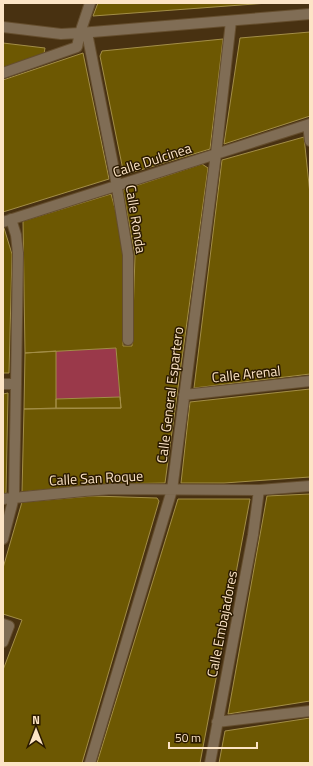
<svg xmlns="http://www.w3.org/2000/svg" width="313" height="766" viewBox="0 0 313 766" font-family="'Titillium Web',sans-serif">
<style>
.green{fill:#9a394a}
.building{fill:#6d5802;stroke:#a38e47}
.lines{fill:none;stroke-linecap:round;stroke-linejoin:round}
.minor-casing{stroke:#654e2e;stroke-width:12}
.minor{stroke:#806d55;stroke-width:10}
.labels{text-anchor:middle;stroke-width:3;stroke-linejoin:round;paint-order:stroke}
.street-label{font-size:14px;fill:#fce4c6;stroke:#2b1a01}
</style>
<rect width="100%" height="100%" fill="#483111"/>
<!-- green -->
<path class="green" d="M116,348l4,49 -64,2v-48z"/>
<!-- building -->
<path class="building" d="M98,3h170l-175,13z
M310,32v84l-86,28 16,-106z
M223,39l-13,110 -86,26 -24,-119 2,-5z
M3,43l42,5 -1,6 -41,14z
M83,53l26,126 -106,33v-132z
M304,137l6,57v180l-116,14 28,-228z
M202,164l6,4 -43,315 -56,1 -87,8 2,-83 97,-1 -5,-60 -91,5 -2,-132 88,-27 7,25 6,37 -1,90h9l3,-90 -12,-66z
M3,228h1l8,26 -3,119h-6z
M56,351v57l-32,1 1,-56z
M310,389v88l-86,6h-43l9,-81z
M8,393l-2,100 -3,1v-100z
M120,397l1,11h-65v-9z
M310,494v207l-82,13 39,-218z
M93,496l64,2 2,3 -77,262h-79v-93l19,-50 -19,-6v-46l19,-66z
M178,499h72l-50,264h-103z
M310,718v45h-91l6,-32z"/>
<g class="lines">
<!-- minor casing -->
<g class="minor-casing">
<path id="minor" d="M3,27l58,7 19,-1 230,-19
M87,33l28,142 3,19 10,61v85
M3,73l74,-26 3,-14 10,-30
M308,125l2,16
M3,222l307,-98
M3,384h13
M184,395l126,-14
M3,499l81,-8 28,-2 147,1 51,-4
M3,539l11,-42 2,-113 2,-131 -2,-18 -5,-16
M3,624l6,2 -6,16
M217,722l93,-11
M90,763l82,-273 44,-336 15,-133
M210,763l43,-228 6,-45"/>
</g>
<!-- minor -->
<use href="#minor" class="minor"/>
</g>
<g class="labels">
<!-- street labels -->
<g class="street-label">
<text transform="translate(152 160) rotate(-18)" y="5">Calle Dulcinea</text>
<text transform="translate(136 219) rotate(81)" y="5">Calle Ronda</text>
<text transform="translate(246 374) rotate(-6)" y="5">Calle Arenal</text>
<text transform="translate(170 395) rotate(-83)" y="5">Calle General Espartero</text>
<text transform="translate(96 478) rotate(-3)" y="5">Calle San Roque</text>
<text transform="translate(222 624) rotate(-79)" y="5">Calle Embajadores</text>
</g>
</g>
<!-- border -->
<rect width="313" height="766" fill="none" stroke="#fce4c6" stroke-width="8"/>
<!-- north arrow -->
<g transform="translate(36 730)" stroke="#2b1a01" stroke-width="3" paint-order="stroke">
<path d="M0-3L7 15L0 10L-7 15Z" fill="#fce4c6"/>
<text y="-6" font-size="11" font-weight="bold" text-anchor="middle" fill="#fce4c6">N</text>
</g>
<!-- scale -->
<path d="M169 742v6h88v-6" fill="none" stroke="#fce4c6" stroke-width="2"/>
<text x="175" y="742" font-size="12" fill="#fce4c6" stroke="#2b1a01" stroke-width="3" paint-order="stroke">50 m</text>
</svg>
